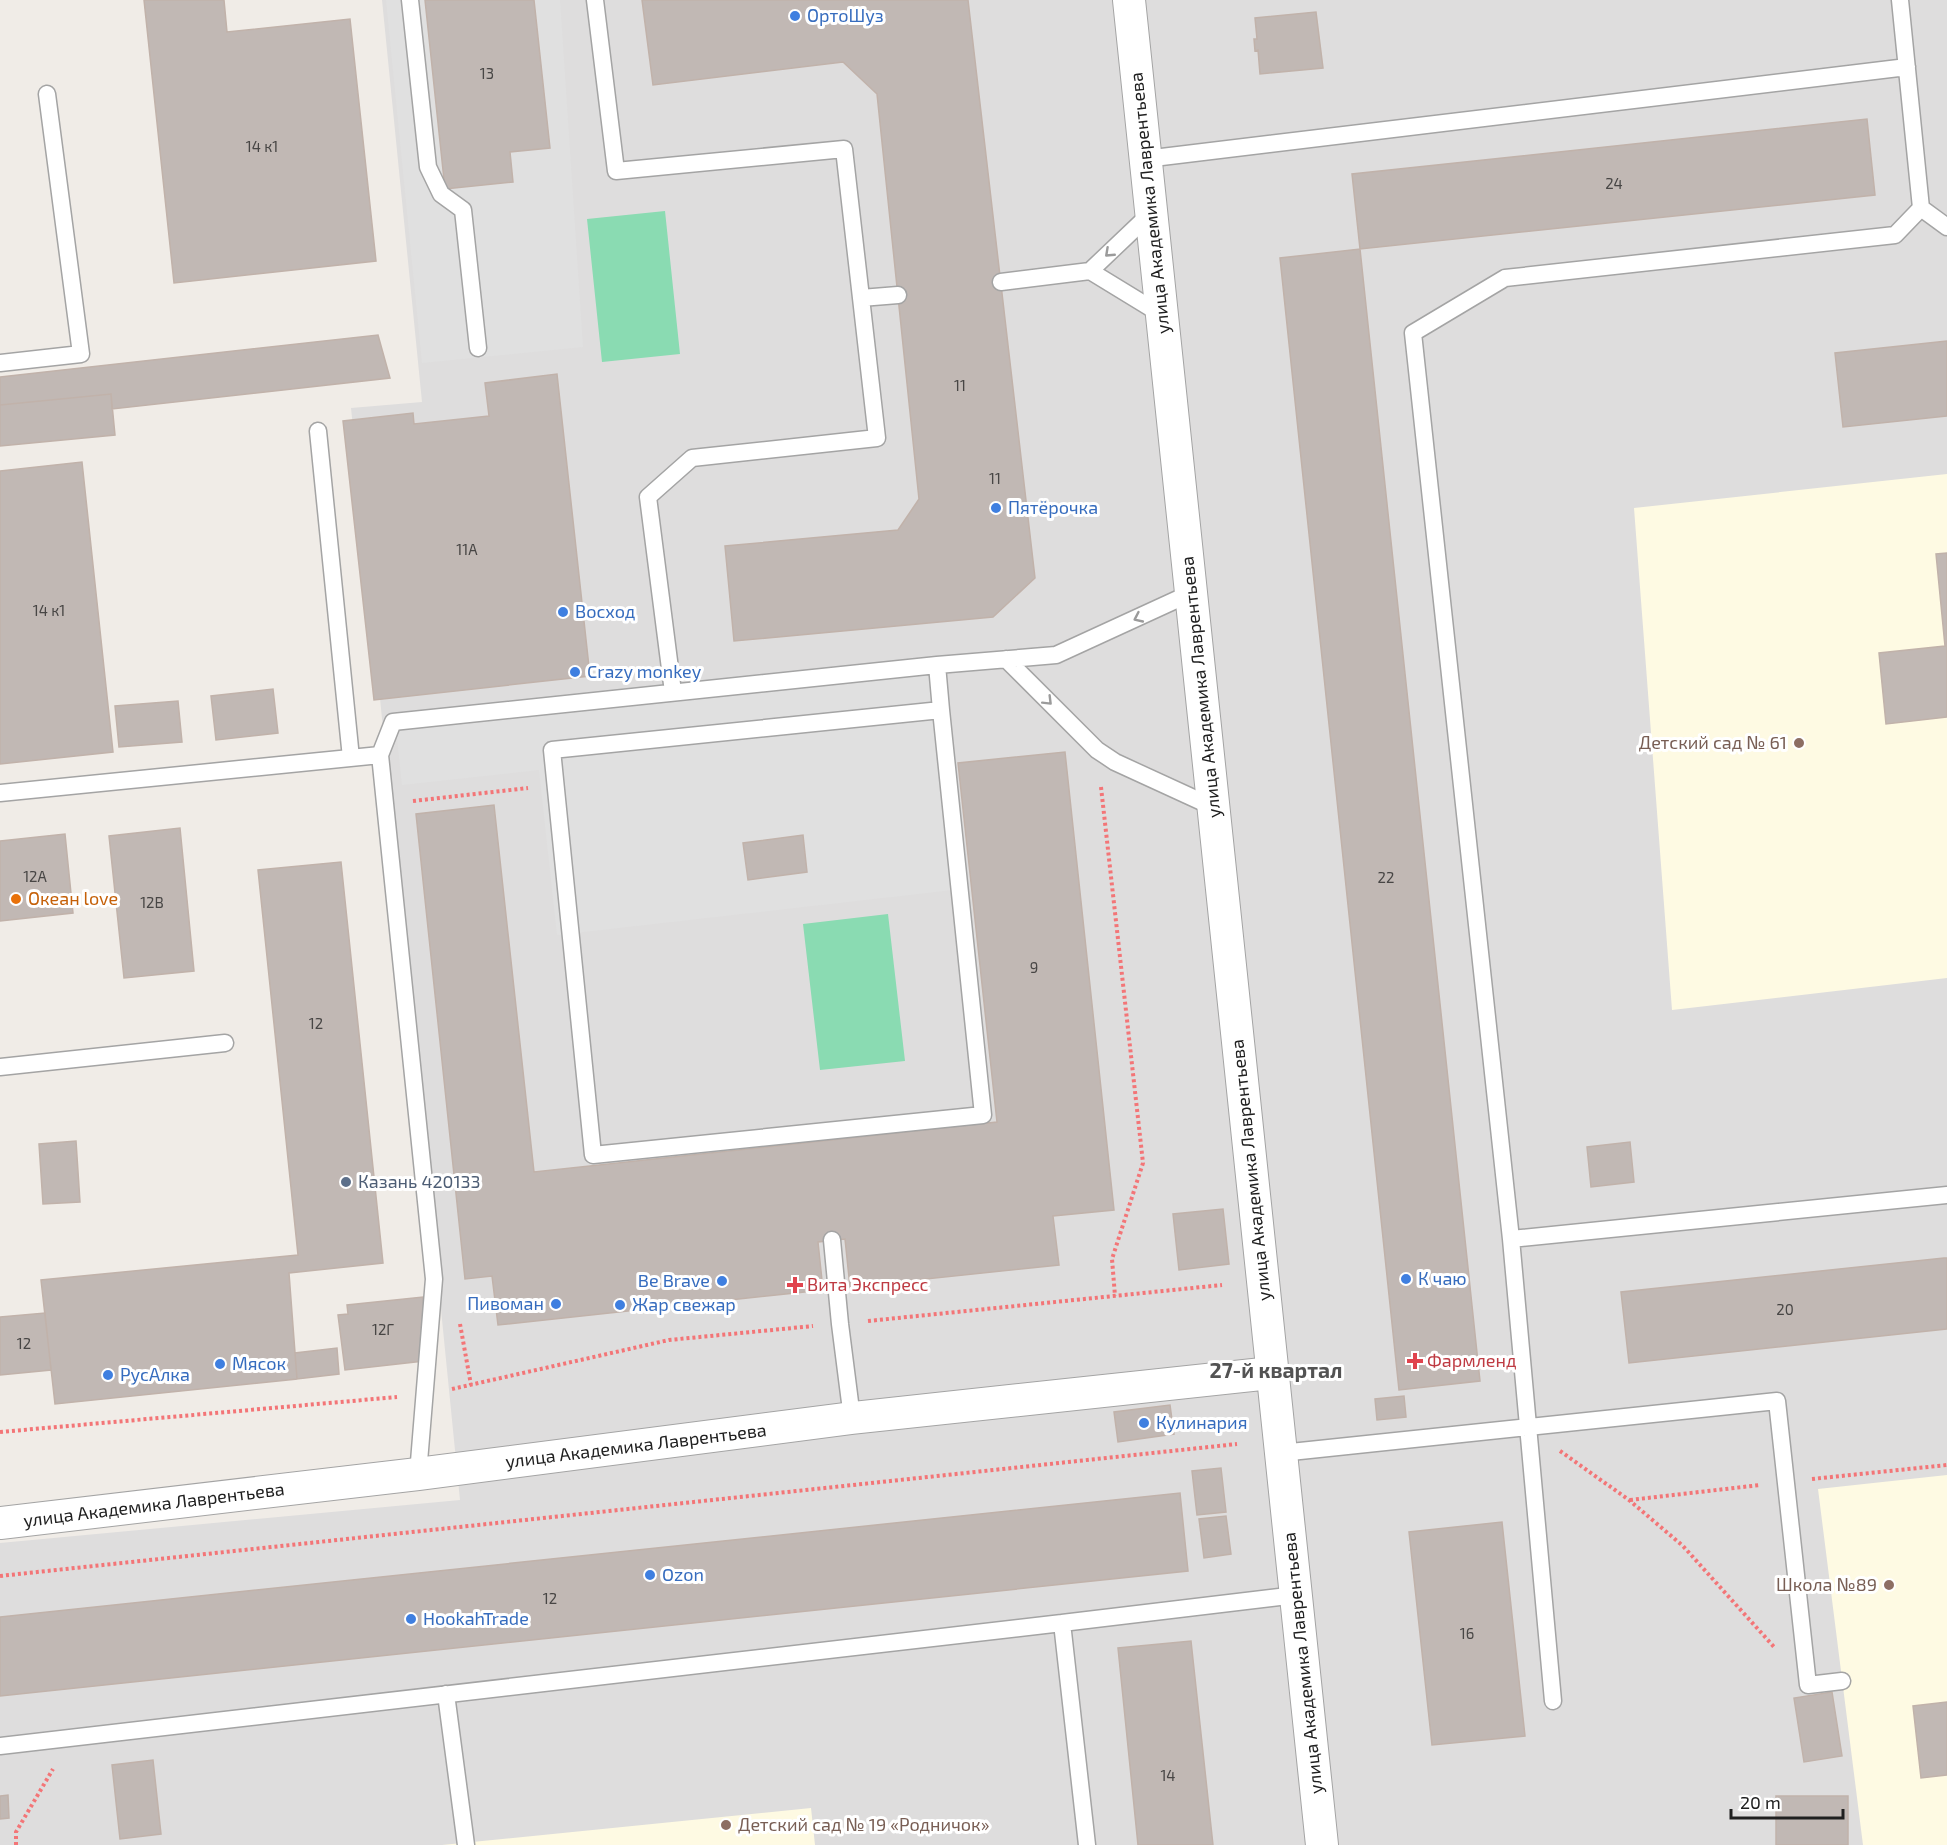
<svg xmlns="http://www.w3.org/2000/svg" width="1947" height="1845" viewBox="0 0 1947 1845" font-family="'Exo 2',sans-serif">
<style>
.residential{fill:#dedddd}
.education{fill:#fefae3}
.pitch{fill:#8adbb2}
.parking{fill:#e0e0e0}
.building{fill:#c1b8b4;stroke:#c1b2aa;stroke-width:1.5}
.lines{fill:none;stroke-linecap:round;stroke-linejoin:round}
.lane-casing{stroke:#a4a4a4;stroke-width:19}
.street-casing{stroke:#a4a4a4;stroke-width:34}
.path{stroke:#f37577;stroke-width:4;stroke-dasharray:3 3;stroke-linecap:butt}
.lane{stroke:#fff;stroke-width:16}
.street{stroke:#fff;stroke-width:32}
.oneway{stroke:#9b9b9b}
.shop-dot{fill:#3f7fe0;stroke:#fff;stroke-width:2}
.education-dot{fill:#8d6e63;stroke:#fff;stroke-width:2}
.food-dot{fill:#e8710a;stroke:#fff;stroke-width:2}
.service-dot{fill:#5c6f8a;stroke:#fff;stroke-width:2}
.health-dot{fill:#e0444e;stroke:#fff;stroke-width:2}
.labels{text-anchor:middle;stroke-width:6;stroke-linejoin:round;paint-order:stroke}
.number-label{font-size:15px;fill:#484645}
.shop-label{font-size:18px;fill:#366cbe;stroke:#fff;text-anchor:start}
.street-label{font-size:18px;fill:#202020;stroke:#fff}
.education-label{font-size:18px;fill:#785e54;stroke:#fff;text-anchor:end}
.food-label{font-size:18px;fill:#c56008;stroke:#fff;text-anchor:start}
.service-label{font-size:18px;fill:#4e5e75;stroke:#fff;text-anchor:start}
.health-label{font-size:18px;fill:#be3a42;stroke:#fff;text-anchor:start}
.quarter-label{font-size:21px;font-weight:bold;fill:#535353;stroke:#fff}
</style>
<rect width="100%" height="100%" fill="#f0ece7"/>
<!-- residential -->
<path class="residential" d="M382,0h1565v1845h-1947v-302l460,-43 -109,-1092 71,-6z"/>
<!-- education -->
<path class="education" d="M1947,474v504l-275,32 -38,-502z
M1947,1475v370h-84l-45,-356z
M811,1808l4,37h-373z"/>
<!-- pitch -->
<path class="pitch" d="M665,211l15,143 -78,8 -15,-143z
M888,914l17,147 -85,9 -17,-146z"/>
<!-- parking -->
<path class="parking" d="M386,0h174l23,347 -161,16z
M929,672l24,218 -396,45 -18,-165 -137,15 -6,-56z"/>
<!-- building -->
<path class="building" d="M144,0h80l3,32 123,-13 26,242 -202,22z
M425,0h109l16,148 -40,4 3,30 -68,7z
M642,0h326l67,578 -42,39 -259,24 -9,-95 173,-16 21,-31 -42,-405 -34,-32 -190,23z
M1316,12l7,56 -63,6 -2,-24 -3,1 -1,-12h3l-2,-21z
M1867,119l8,76 -515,54 -8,-75z
M1360,249l120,1132 -81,9 -119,-1132z
M378,335l12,43 -278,31 -1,-15 -111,11v-28z
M1947,341v75l-104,11 -8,-74z
M557,374l33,302 -216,24 -31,-279 70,-8 1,11 75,-8 -4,-33z
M111,394l4,41 -115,11v-41z
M82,462l31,290 -113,12v-293z
M1947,553v164l-61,7 -7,-71 66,-7 -9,-92z
M273,689l5,44 -62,7 -5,-44z
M178,701l4,41 -63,5 -4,-41z
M1065,752l49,458 -61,6 6,49 -209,22 -5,-48 -27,3 5,48 -325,35 -6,-49 -27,3 -49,-465 78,-9 40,367 463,-50 -39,-359z
M180,828l14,143 -70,7 -15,-142z
M65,834l8,79 -73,8v-80z
M803,835l4,37 -59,8 -5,-37z
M341,862l42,401 -94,10 8,106 -242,25 -14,-124 257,-25 -40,-385z
M76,1141l4,61 -37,2 -4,-60z
M1630,1142l4,40 -43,5 -4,-40z
M1223,1209l6,55 -50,6 -6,-56z
M1944,1258h3v71l-318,34 -8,-71z
M423,1297l5,48 -4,16 -79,9 -7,-55 10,-1 -1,-9z
M45,1313l6,57 -51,5v-58z
M337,1348l2,26 -42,5 -2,-26z
M1404,1396l2,21 -29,3 -2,-21z
M1170,1405l4,29 -56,8 -4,-30z
M1221,1468l5,44 -29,3 -5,-44z
M1180,1493l8,78 -1188,125v-79z
M1226,1516l5,38 -27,4 -5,-39z
M1502,1522l23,214 -93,9 -23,-213z
M1191,1641l22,204h-75l-20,-197z
M1832,1692l10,64 -38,6 -10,-64z
M1947,1702v73l-26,3 -8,-72z
M153,1760l8,74 -41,5 -8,-74z
M8,1795l1,23 -9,1v-23z
M1776,1796h72v49h-72z"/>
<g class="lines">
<!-- lane casing -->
<g class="lane-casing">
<path id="lane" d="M410,0l18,167 13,27 22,16 15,138
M595,0l21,171 228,-22 33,289 -185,20 -44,39 25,195
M1145,159l762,-92
M1921,208l26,19
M1151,213l-61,58 72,44
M1001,282l89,-11
M861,298l37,-3
M0,363l81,-9 -34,-260
M318,431l33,327
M1006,659l91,91 18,12 98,45
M937,665l4,45 42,405 -390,40 -41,-405 389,-40
M380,755l13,-33 544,-57 119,-10 135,-62
M0,793l380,-38 54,524 -16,195
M0,1067l225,-24
M1511,1239l436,-44
M832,1240l8,84 12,94
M1281,1453l496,-52 31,284 34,-4
M1062,1623l234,-28
M446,1694l20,151
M1553,1701l-42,-462 -98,-906 92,-55 390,-43 26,-27 -21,-208
M0,1746l1062,-123 25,222"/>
</g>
<!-- street casing -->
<g class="street-casing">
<path id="street" d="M1129,0l193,1845
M0,1523l418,-49 434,-56 420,-45"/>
</g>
<!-- path -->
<path class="path" d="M1101,787l42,376 -31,96 3,37
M413,801l115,-13
M868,1321l354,-36
M460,1324l11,61
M452,1389l217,-49 144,-14
M0,1432l397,-35
M1560,1451l69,49 54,46 92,102
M1812,1479l135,-14
M1630,1500l130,-15
M0,1576l1237,-132
M16,1845v-13l37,-63"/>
<!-- lane -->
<use href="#lane" class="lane"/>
<!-- street -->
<use href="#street" class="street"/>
</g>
<!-- one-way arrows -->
<defs><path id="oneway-chevron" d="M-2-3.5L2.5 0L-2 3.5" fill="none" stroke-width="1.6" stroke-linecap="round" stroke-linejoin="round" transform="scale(1.5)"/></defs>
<g class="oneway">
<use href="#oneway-chevron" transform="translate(1109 253) rotate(137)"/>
<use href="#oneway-chevron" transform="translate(1138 618) rotate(155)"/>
<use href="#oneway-chevron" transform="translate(1048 701) rotate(45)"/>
</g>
<!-- markers -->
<g class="shop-dot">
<circle cx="795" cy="16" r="6"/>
<circle cx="996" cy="508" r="6"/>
<circle cx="563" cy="612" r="6"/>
<circle cx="575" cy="672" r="6"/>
<circle cx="1406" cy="1279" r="6"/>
<circle cx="722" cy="1281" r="6"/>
<circle cx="556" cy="1304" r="6"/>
<circle cx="620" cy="1305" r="6"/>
<circle cx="220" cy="1364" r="6"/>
<circle cx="108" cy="1375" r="6"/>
<circle cx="1144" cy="1423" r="6"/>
<circle cx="650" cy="1575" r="6"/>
<circle cx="411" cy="1619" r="6"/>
</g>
<g class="education-dot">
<circle cx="1799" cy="743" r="6"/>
<circle cx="1889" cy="1585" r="6"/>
<circle cx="726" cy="1825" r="6"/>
</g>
<circle class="food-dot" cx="16" cy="899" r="6"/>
<circle class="service-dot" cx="346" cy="1182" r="6"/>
<g class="health-dot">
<path d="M792 1276h6v6h6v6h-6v6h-6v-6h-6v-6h6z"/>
<path d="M1412 1352h6v6h6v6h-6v6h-6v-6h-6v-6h6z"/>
</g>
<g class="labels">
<!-- number labels -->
<g class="number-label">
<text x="487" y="79">13</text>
<text x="262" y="152">14 к1</text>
<text x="1614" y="189">24</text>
<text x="960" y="391">11</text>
<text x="995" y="484">11</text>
<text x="467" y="555">11А</text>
<text x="49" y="616">14 к1</text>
<text x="35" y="882">12А</text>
<text x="1386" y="883">22</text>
<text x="152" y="908">12В</text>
<text x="1034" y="973">9</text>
<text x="316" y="1029">12</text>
<text x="1785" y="1315">20</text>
<text x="383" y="1335">12Г</text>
<text x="24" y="1349">12</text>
<text x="550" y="1604">12</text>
<text x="1467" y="1639">16</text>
<text x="1168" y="1781">14</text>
</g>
<!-- shop labels -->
<g class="shop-label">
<text x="807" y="22">ОртоШуз</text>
<text x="1008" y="514">Пятёрочка</text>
<text x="575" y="618">Восход</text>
<text x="587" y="678">Crazy monkey</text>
<text x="1418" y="1285">К чаю</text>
<text x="710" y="1287" text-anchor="end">Be Brave</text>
<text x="544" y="1310" text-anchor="end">Пивоман</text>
<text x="632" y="1311">Жар свежар</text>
<text x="232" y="1370">Мясок</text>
<text x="120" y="1381">РусАлка</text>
<text x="1156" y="1429">Кулинария</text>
<text x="662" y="1581">Ozon</text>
<text x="423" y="1625">HookahTrade</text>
</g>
<!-- street labels -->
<g class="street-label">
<text transform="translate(1150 203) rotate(-96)" y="6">улица Академика Лаврентьева</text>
<text transform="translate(1201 687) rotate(-96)" y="6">улица Академика Лаврентьева</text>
<text transform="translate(1251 1170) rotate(-96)" y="6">улица Академика Лаврентьева</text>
<text transform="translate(636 1446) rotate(-7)" y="6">улица Академика Лаврентьева</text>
<text transform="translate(154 1505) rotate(-7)" y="6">улица Академика Лаврентьева</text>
<text transform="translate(1303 1663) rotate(-96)" y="6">улица Академика Лаврентьева</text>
</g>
<!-- education labels -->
<g class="education-label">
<text x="1787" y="749">Детский сад № 61</text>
<text x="1877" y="1591">Школа №89</text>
<text x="738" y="1831" text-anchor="start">Детский сад № 19 «Родничок»</text>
</g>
<!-- food labels -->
<g class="food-label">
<text x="28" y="905">Океан love</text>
</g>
<!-- service labels -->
<g class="service-label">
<text x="358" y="1188">Казань 420133</text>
</g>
<!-- health labels -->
<g class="health-label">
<text x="807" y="1291">Вита Экспресс</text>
<text x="1427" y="1367">Фармленд</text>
</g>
<!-- quarter labels -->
<g class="quarter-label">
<text x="1276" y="1378">27-й квартал</text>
</g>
</g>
<!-- scale -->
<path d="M1731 1809v9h112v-9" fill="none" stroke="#202020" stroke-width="3"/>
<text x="1740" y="1809" font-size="18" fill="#202020" stroke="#ffffff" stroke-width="4.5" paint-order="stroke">20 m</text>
</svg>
